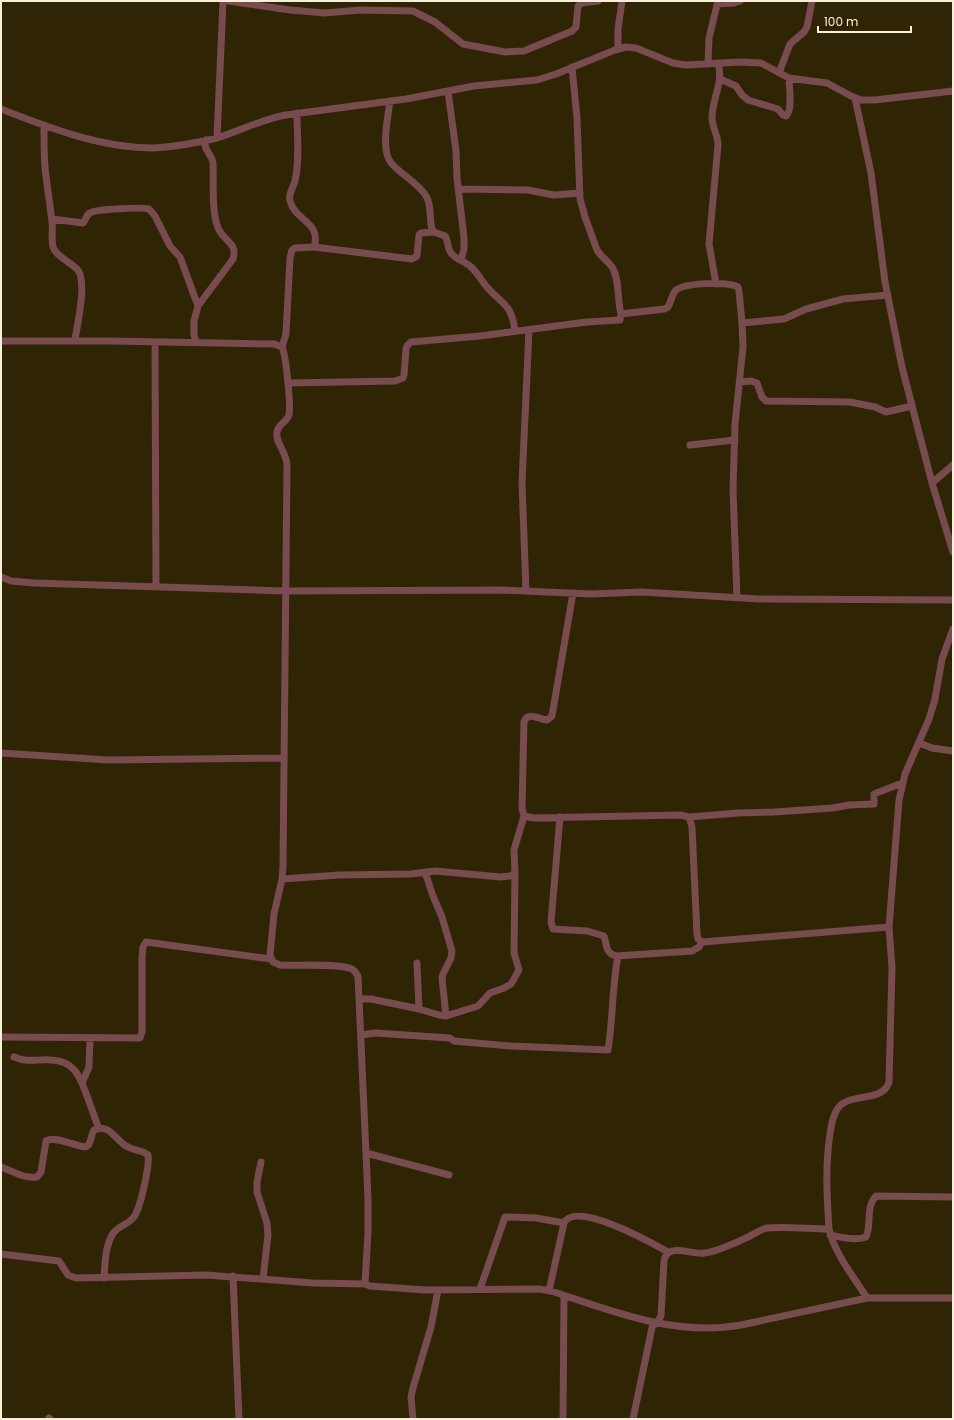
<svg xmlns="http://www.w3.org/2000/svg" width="954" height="1420" viewBox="0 0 954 1420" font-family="Poppins,sans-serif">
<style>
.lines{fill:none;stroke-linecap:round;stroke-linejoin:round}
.minor{stroke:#784b4f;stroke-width:7}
</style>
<rect width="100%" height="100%" fill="#2f2404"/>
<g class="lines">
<!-- minor -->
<path class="minor" d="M228,1l62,9 35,3 35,-3 53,1 22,11 28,22 42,8 19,-1 48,-20 4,-4 2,-21 4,-3 16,-2
M717,4l17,-1 6,-2
M618,49v-20l4,-28
M708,64l1,-26 9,-37
M779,73l11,-29 14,-12 3,-5 5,-26
M720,79l16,7 6,9 6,5 30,9 5,6 3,1c7,-6 3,-29 3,-38
M448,91l8,60 1,27 7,60v11l-3,11
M855,98l16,75 14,109 17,85 30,116 21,69
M390,101c-2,16 -10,51 2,63 10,11 27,20 34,32 6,9 3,23 6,33l2,3 11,4c4,6 2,12 6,17 5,7 14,8 20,14 6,5 10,13 15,19 17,20 25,16 29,45
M1,109c48,19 100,39 153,39 21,-1 42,-5 63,-10 23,-7 45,-19 69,-23l120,-16 68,-13 63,-6 19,-6 59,-24 11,-3 10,1 37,15 13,2 54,-3 21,1 28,15 38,5 24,13 10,4h14l78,-9
M297,113c0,22 3,46 -2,68 -2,7 -7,13 -5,20 5,20 32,21 24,46
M44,125c0,14 0,29 1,43 2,18 5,36 7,54 1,8 -1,17 1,25 2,8 18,16 24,22 11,11 0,56 -2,71
M217,138l6,-137
M459,189l69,1 26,5 26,-2
M52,219l31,4c3,-3 3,-8 7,-10 6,-4 51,-6 59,-4l6,7 15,30 10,11 18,49
M716,284l-7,-40 9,-99c0,-11 -6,-17 -6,-27 0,-19 12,-36 6,-55
M621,314l43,-5 4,-2c3,-5 4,-13 8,-17 9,-7 52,-9 62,-3l1,4 3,32 1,24 -8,77 -2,65 4,109
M742,323l42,-4 22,-10 37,-10 45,-4
M1,341h111l162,3 8,3c4,8 9,59 7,68 -2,7 -11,9 -12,17 -2,10 9,20 10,32l-4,403 -1,12 -8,35 -4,41 3,7 7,3c15,1 61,-2 72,4 3,2 4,4 6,7l10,222v34l-3,52 5,2 55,4 114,-1 12,2c61,20 124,46 190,34l126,-27h86
M155,342l1,245
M196,342l-2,-7v-14l4,-15 35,-47c5,-17 -10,-18 -15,-31 -7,-19 -4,-45 -5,-65 -1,-9 -11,-14 -7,-23
M282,347l4,-13 4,-76 2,-8 3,-2 19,-1 98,12 5,-3 2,-21 2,-2 13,-1
M740,382l11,-1 6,2 5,14 4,4 84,1 25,5 11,5 26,-6
M288,383l107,-2 8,-3 1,-3 2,-26 1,-3 4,-4 69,-6 107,-14 33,-2 1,-6c-4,-15 -1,-34 -9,-47 -5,-7 -11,-10 -15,-17l-12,-33 -5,-18 -3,-81 -5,-51
M690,445l45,-5
M932,483l21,-18
M1,577l10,4 23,2 251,8 217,-1 89,4 51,-2 117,7 194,1
M526,591l-4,-108 7,-153
M573,593l-21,123 -5,4c-9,-1 -19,-9 -23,2l-2,86 2,8 10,2 146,-3 9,2 3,10 5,107 1,5 4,3 187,-15
M919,743l13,5 21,3
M1,753l107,7 175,-2
M560,817l-9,105 2,7 34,2 17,5c3,9 1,17 12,20l76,-5 7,-4 3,-5
M689,817l49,-4 36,-1 59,-4 16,-3 25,-1v-10l28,-11
M425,872l8,24 9,21 10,34 -1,7 -8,16 -1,4 4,38
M282,879l57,-4 72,-1 24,-3 66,6 9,-1 5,-3 -1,-23 10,-34
M417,963l2,46
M359,999h12l29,6 19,4 20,6 7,1 32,-10 12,-13 14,-5 7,-4 8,-14 -5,-17 1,-80
M361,1035l14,-2 75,5 4,3 57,5 97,4c5,-31 4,-63 10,-94
M1,1037l139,1 2,-6v-74l1,-11 3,-5 125,17
M14,1057c14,6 22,2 37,3 24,1 29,17 36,36 4,11 8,22 12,33
M82,1083l7,-16 1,-29
M366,1153l83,22
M261,1162l-4,20v10l10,31 1,12 -5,44
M1,1167c11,4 24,12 36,10l4,-5 5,-31c9,-6 28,5 39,6 7,-2 5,-11 9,-17 16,-8 22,12 34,17 7,4 15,3 20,8 2,10 -8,56 -15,63 -6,7 -17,9 -21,17 -7,13 -7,29 -8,43
M830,1235c11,2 25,6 36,2 6,-13 -1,-29 10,-41l77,1
M1,1254l58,7 9,14 8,3 130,-3 107,8 52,1
M233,1276l6,143
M480,1289l25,-72 31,1 28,5
M549,1291l15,-68c12,-23 88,20 104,29
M867,1298c-14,-22 -32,-44 -38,-69 -2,-32 -4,-63 1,-95 1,-8 3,-19 8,-26 12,-16 45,-5 51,-26l3,-114 -3,-41 10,-127 6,-26 24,-55 6,-20 7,-40 11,-30
M656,1324l5,-8 3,-55c3,-19 27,-6 40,-8 14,-1 33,-11 46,-17 6,-3 11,-7 17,-8 18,-2 43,1 62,1
M49,1418l1,1
M413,1419l-2,-22 2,-9 18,-61 7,-37
M563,1419l1,-123
M633,1419l20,-96"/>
</g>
<!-- border -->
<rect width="954" height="1420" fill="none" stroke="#f6efdd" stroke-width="4"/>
<!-- scale -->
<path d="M818 26v6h93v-6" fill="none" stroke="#f6efdd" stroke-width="2"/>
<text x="824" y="26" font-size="12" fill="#f6efdd" stroke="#2f2404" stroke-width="3" paint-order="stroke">100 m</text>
</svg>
